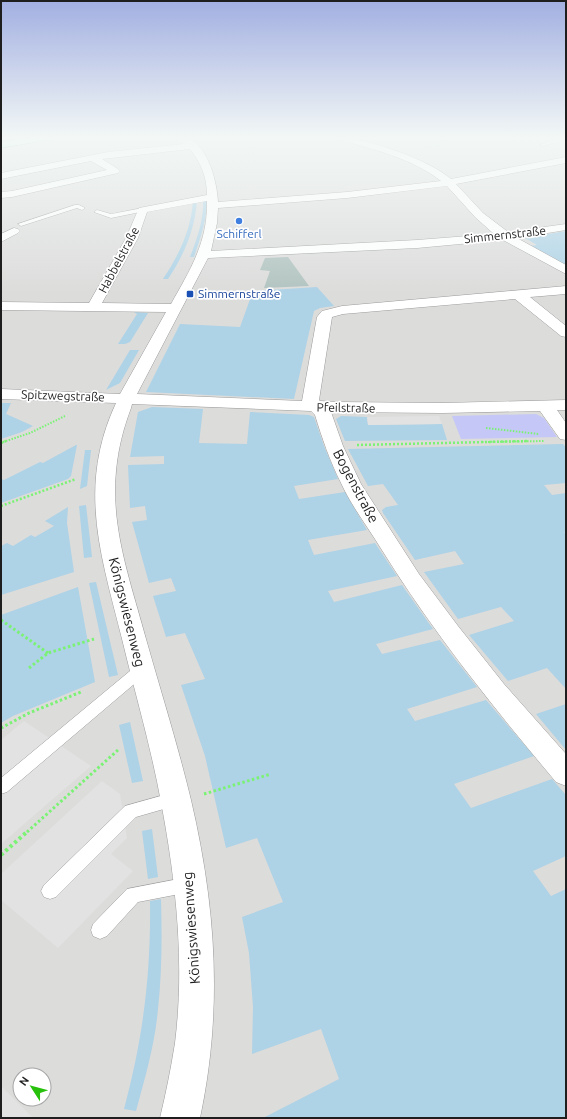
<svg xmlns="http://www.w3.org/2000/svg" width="567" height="1119" viewBox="0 0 567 1119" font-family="Ubuntu,sans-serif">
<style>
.residential{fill:#dcdcdb;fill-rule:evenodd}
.construction{fill:#b1c3c0}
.grass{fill:#aed2e6}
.park{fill:#c5c8f6}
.parking{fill:#e2e2e2}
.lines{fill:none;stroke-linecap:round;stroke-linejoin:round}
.service-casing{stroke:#9b9b9b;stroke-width:1}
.minor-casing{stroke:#9b9b9b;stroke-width:1}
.secondary-casing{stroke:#0b706b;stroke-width:1}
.path-far4{stroke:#7af273;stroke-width:1;stroke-dasharray:1 1;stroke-linecap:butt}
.path-far3{stroke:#7af273;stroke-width:2;stroke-dasharray:1.5 1.5;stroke-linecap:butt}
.path-far2{stroke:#7af273;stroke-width:2.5;stroke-dasharray:2 2;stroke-linecap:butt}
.path-far1{stroke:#7af273;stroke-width:3;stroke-dasharray:2.5 2.5;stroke-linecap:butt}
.path{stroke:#7af273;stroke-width:4;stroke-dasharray:3 3;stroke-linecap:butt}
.service{fill:#fff;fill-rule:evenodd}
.minor{fill:#fff;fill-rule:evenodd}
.secondary{fill:#bcf6f0;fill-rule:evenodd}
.shop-dot{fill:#3f7fe0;stroke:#fff;stroke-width:1.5}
.transit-dot{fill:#1a4fb4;stroke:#fff;stroke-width:1.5}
.labels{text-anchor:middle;stroke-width:3.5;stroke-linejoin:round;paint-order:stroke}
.far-shop-label{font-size:12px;fill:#366cbe;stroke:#fff}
.far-street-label{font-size:12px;fill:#1e1e1e;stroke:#fff}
.far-transit-label{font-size:12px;fill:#164399;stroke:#fff;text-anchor:start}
.street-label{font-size:14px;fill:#1e1e1e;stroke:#fff}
</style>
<rect width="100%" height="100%" fill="#e5efea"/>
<!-- residential -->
<path class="residential" d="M60,137h506v981h-565v-972zM20,1075h24v24h-24z"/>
<!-- construction -->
<path class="construction" d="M288,257l21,29 -45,2 6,-17 -10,-1 5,-12z"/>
<!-- grass -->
<path class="grass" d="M197,200c-2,30 -13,55 -29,79h-5c16,-24 28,-49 30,-78z
M203,200l4,1c0,19 -7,38 -13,56h-4c7,-18 14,-38 13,-57z
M566,231v35l-36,-20 7,-1 -12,-7z
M317,287l17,19 -14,2 -6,3 -20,88 -148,-7 34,-68 60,3 13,-36z
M134,312l14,1 -18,29 -5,2h-7l19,-30z
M130,350h9l-19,33 -14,7z
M1,403h10l-5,11 27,12 -11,6 -21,7z
M152,407l51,2 -4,34 48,1 3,-32 59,3 5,2 10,29 14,33 -44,7 5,13 46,-7 22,38 -59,10 6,15 61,-12 22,33 -69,15 6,11 68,-17 31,44 -57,15 6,10 58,-14 37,47 -70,22 8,12 71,-21 48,56 -80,28 17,24 81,-29 14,16v61l-33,15 18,25 15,-7v229h-303l76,-39 -18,-50 -69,25 1,-47 -4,-54 -7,-36 41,-15 -26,-64 -31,10 -21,-92 -24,-71 24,-6 -20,-46 -19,4 -13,-41 23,-5 -5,-13 -22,5 -17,-61 15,-2 -2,-14 -15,2 -2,-43 36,-1v-8l-34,1 8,-45z
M341,416l26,1 1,8 74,-1 5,16 -102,1 -9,-22z
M563,444l3,3v36l-22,2 8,10 14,-2v39h-2l2,2v155l-19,-21 -39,13 -39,-46 45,-14 -13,-14 -43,12 -34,-47 40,-8 -9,-13 -40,9 -32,-47 -1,-3 4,-3 12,-2 -15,-21 -15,2 -20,-37z
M76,445h1l-6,31 -3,3 -67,24v-24l3,1 36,-18 3,1z
M85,450h6l-4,36 -7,3z
M86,505l6,52 -8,1 -5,-52z
M68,507l-1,16 7,49 -73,23v-49l6,-3 6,3 18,-11 4,2 19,-11 -9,-5z
M96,582l22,93 -9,2 -20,-94z
M78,587l17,95 -82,34 -12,7v-108z
M566,704v46l-30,-36z
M130,722l13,59 -11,2 -13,-58z
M152,829l6,48 -10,2 -6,-48z
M161,899c1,37 1,74 -3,110 -3,35 -13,69 -22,102l-12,-2c19,-71 27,-134 26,-208z"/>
<!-- park -->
<path class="park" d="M536,414l8,4 13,19 -96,2 -9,-23z"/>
<!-- parking -->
<path class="parking" d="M439,416l3,8 -74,1 -1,-8z
M24,721l67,45 -90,78v-104z
M102,781l18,13 7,44 -16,16 22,17 -75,77 -57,-48v-26z
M1,1086l32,32h-32z"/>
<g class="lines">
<!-- service casing -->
<g class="service-casing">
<path id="service" d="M566,137v2l-24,7 -2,-1z
M75,205h4l6,3 -3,2 -5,-2 -56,18 -3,-2z
M143,208l3,2 -1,1 -34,7 -17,-6 3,-2 14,4z
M141,665l5,1 2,4 -2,4 -139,118 -6,2v-16l135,-112z
M175,792l6,2 2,5 -2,5 -45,13 -80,80 -6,2 -6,-2 -3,-6 3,-6 81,-79z
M189,877l6,2 3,6 -3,6 -57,11 -31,34 -7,3 -7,-3 -2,-6 2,-6 34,-35z"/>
</g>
<!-- minor casing -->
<g class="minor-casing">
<path id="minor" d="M175,137c30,-5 42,42 43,65l129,-10 94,-11c-29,-23 -69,-32 -104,-42l-1,-2c29,0 93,23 115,42l115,-22v6l-110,21 27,29 25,19 58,-8v6l-49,8 49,27v9l-63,-34 -86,8 -209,10 -71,136 165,7 15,-84 5,-6 20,-5 224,-20v8l-36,3 36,29v11l-5,-1 -46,-37 -172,15 -11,3 -13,83 1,1 16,1 107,1 123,-3v10h-9l9,13v17l-6,-1 -20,-28 -97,2 -112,-1 12,34 18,38 58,90 39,52 46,58 62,70v32l-10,-4c-63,-75 -124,-151 -176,-235 -13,-21 -29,-42 -39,-64 -11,-22 -19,-45 -26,-68l-4,-4 -179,-7 -1,4c-33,87 -8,147 15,231 15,53 32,107 45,161 25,107 32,210 9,318h-40c6,-25 11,-50 15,-75 10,-80 1,-162 -14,-241 -10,-55 -26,-109 -39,-163 -21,-84 -45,-152 -6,-236l-115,-4v-10l119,5 46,-82 -165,-2v-8l88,1 37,-65 13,-30 68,-13c0,-18 -6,-32 -17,-46l-88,10 16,10 2,2 -2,2 -106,24 -11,1v-6l11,-1 95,-21 -16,-9 -90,18v-6l107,-21 76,-8zM447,186l28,31 19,17 -77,6 -206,11 6,-28 1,-15 129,-10zM207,201c1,41 -17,69 -36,103l-69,-1 36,-65 9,-26z
M14,228l4,1 2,2 -2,2 -17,9v-8z"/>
</g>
<!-- secondary casing -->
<g class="secondary-casing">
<path id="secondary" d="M39,137h17l-4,2 -51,9v-6z"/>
</g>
<!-- path-far4 -->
<path class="path-far4" d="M405,139l16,-2
M425,147l61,-10"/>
<!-- path-far3 -->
<path class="path-far3" d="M486,428l53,6
M3,442l27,-9 35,-17
M482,442l62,-1"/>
<!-- path-far2 -->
<path class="path-far2" d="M1,443l5,-2
M357,445l172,-4
M1,506l75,-27"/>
<!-- path-far1 -->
<path class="path-far1" d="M1,620l47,33
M29,668l19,-15 46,-14
M1,728l28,-15 52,-21
M204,794l67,-20
M27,832l91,-82"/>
<!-- path -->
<path class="path" d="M1,855l27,-24"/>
<!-- service -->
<use href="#service" class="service"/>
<!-- minor -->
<use href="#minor" class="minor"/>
<!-- secondary -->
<use href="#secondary" class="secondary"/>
</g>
<!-- sky -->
<linearGradient id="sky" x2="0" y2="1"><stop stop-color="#a2afe1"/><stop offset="0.47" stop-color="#f3f8f6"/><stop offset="1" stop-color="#f3f8f6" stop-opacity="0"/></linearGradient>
<rect width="567" height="293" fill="url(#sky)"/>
<!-- markers -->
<circle class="shop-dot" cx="239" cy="221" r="4"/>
<rect class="transit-dot" x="186" y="290" width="8" height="8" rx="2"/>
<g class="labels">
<!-- far-shop labels -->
<g class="far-shop-label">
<text x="239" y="238">Schifferl</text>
</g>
<!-- far-street labels -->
<g class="far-street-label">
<text transform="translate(505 235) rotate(-6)" y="4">Simmernstraße</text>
<text transform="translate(119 260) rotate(-62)" y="4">Habbelstraße</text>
<text transform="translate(63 396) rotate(2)" y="4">Spitzwegstraße</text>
<text transform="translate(346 408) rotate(1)" y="4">Pfeilstraße</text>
</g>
<!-- far-transit labels -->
<g class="far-transit-label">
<text x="198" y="298">Simmernstraße</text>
</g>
<!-- street labels -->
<g class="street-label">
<text transform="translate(356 486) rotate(62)" y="5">Bogenstraße</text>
<text transform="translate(127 612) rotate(76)" y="5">Königswiesenweg</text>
<text transform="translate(191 928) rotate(-94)" y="5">Königswiesenweg</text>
</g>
</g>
<!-- border -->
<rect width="567" height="1119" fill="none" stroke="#1e1e1e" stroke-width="4"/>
<!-- north arrow -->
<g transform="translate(32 1087) rotate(306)"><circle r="19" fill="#ffffff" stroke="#a5a5a5"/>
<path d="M0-3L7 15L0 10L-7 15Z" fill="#27c10c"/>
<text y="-6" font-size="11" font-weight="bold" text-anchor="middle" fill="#1e1e1e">N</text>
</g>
</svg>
